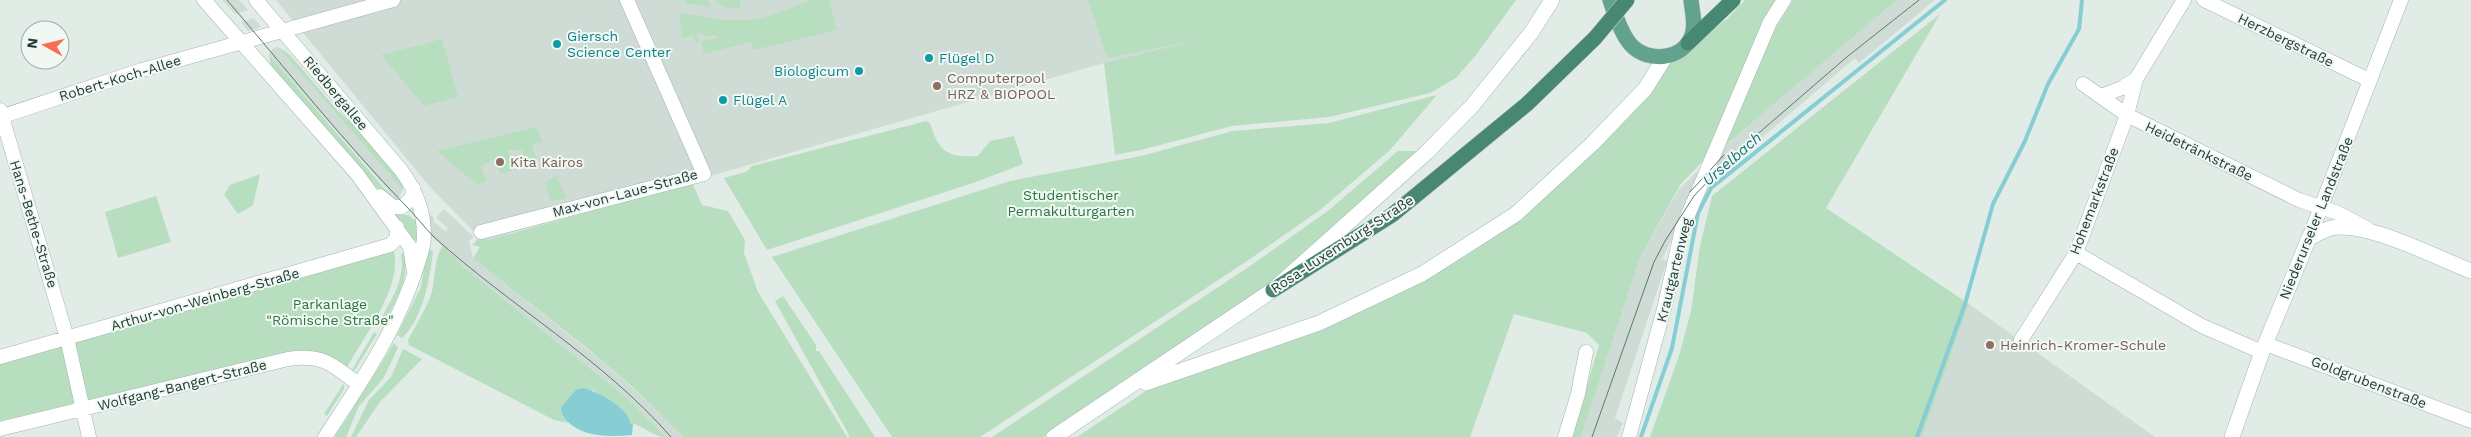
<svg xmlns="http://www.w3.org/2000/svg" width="2471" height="437" viewBox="0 0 2471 437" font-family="'Work Sans',sans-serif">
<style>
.built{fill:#cfdcd5}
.green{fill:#b8dec0}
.water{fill:#86ced3}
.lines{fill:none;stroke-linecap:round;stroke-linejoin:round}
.stream{stroke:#86ced3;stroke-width:4}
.minor-casing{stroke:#a3b4ad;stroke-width:15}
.secondary-casing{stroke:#a1bbb0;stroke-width:16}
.primary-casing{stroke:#c1c9c6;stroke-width:16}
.trunk-casing{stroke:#c1c9c6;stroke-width:16}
.minor{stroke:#fff;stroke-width:14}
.secondary{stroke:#fff;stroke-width:15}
.primary{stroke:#63a38e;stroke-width:15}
.trunk{stroke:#478773;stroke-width:15}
.tram{stroke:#5b796e;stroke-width:1}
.trunk-bridge-casing{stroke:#c1c9c6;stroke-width:16;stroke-linecap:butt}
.trunk-bridge{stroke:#478773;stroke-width:15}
.culture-dot{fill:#0f9aa8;stroke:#f1f8f4;stroke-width:2}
.education-dot{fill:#8d6e63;stroke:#f1f8f4;stroke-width:2}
.labels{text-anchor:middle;stroke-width:4;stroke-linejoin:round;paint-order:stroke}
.culture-label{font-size:14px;fill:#0d838f;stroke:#f1f8f4;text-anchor:start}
.street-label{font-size:14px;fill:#203d33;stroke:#f1f8f4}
.education-label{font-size:14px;fill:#785e54;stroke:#f1f8f4;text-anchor:start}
.park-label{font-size:14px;fill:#297640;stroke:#f1f8f4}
.water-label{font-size:15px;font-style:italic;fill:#18737b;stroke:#f1f8f4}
</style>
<rect width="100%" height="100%" fill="#e1ece6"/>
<!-- built -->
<path class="built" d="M222,0h17l9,10 -13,4z
M276,0h1040l-106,38 -106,25 -621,178 -53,-54z
M1897,0h38l-76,63 -4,-5 -126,108 -32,33 -19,28 -16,32 5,2 -52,157 8,5 -6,14h-36l59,-179 39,-69 43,-41z
M254,18l7,9 -13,4 -7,-9z
M278,47l125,143 -6,10 -128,-145 4,-7z
M444,209l30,28 -5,4 4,17 136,109 52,46 22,24h-17l-39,-39 -161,-129 -39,-37 1,-19 6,5 -1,3 12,10 3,-3 -12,-10z
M1969,304l186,133h-233z"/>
<!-- green -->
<path class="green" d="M686,0h21l4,7 -26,-4z
M715,0h25v7c-10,1 -18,2 -25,-7z
M812,0h17l8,30 -83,20 -3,-8 -47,12 -3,-12 16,-4 -1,-3 -12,2 -1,-4 -6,1 2,9h-3l-2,-8 -12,3 -3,-26c28,6 57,12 85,5 16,-4 32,-12 48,-17z
M1088,0h428l-40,55 -20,23 -26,15 -101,24 -97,9 -91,24 -26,5 -11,-92 90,-22 -87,17z
M1745,0h32l-74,161 -23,24 -40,73 -59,179h-9l27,-92 -12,-12 -73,-19 -44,123h-393l81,-54 161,-60 203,-106 148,-156 57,-42z
M1793,0h104l-175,148c20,-51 40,-102 71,-148z
M1940,14l-114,194 143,96 -47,133h-272l29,-81 12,-45 9,-65 12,-50z
M442,39l16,58 -34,9 -43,-51z
M278,47l12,8 47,55 30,27 36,47v6z
M269,55l116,134 12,11 -6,1 -8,-6 -34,-41 -77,-84z
M1437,95l-47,55 -70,60 -70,49 -270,178h-88l-120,-180 238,-76 131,-25 92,-25 96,-8z
M926,121l4,2c9,29 17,35 48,33l12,-15 24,-5 9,28 -47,18 -209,68 -43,-72 22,-6 6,-6z
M536,127l6,15 -10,2 4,16 -8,4 -6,-14h-14l5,20 -12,4 -9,-14 -11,6 5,15 -9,4 -40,-34z
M1398,151h23l-148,139 -126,75 -103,72h-52l261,-173 76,-54z
M260,174l-7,31 -15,9 -14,-19 6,-10z
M557,176l9,23 -16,1 -5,-18z
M692,183l10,22 26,6 17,29 -1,13 14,39 89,145h-164c-62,-68 -139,-121 -210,-179l7,-11 -8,-2 10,-10 5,5z
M156,196l15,46 -53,16 -13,-46z
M393,215h16l9,9 -1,16 -4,1z
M443,246l23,23 161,129 39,39c-14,0 -22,-12 -36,-14l-7,-13 -30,-20 -30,26 6,7 -15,-3 -145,-75 -1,-5c8,-15 17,-29 23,-45 5,-15 2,-37 12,-49z
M393,249c12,34 -29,88 -46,118 -25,-14 -31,-18 -61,-14l-286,68v-59z
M427,249l6,2c-3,27 -10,68 -31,87l-5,-3 24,-48z
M404,253c7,27 -11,51 -22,74l-4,-3c12,-22 28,-44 23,-70z
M783,296l33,49v6h3l56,86h-25l-75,-136z
M374,332l3,2 -23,37 -2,-1z
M394,343l4,5 -15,31 -24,27 -13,31h-11z
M403,349l19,10 -42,43 -24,35h-5l18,-37 22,-23z
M344,383v6l-17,27 -3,-2z"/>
<!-- water -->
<path class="water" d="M582,388c14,2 47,20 48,35l3,1 -1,11c-23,2 -50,2 -65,-14 -4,-5 -6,-8 -6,-14l15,-17z"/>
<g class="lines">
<!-- stream -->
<path class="stream" d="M1641,437l31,-89 26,-135 13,-25 234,-188
M1917,437l48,-133 28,-100 32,-63 23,-57 31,-55 3,-29"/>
<!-- minor casing -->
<g class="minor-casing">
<path id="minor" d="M204,0l153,174 53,73 4,25
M256,0l145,170c15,21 23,40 23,66 0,10 -4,21 -7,30 -19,62 -57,118 -92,171
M2204,0l165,80
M2083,84l44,31 172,85 39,13 30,16
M2101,96l21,-8 14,-9
M0,110l67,228 22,99
M0,117l142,-47 251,-70
M380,196l13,11h9l10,-9 1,-10
M481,232l223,-58 -77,-174
M2309,238l92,-238
M2076,253l126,73 60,26
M2021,340l55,-87 51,-138 9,-36 48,-79
M2266,344l205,77
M0,357l390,-112 7,-7v-11
M0,429l288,-70c34,-5 44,5 70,25
M1565,437l13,-43 8,-42
M1629,437l36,-132 17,-76 88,-207 14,-22"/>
</g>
<!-- secondary casing -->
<g class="secondary-casing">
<path id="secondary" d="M1146,383l173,-60 103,-49 94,-60 76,-70 53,-55 20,-32
M1054,437l219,-147 153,-137 46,-47 59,-73 21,-33
M2232,437l30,-85 47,-114c7,-3 14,-8 22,-10 34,-8 106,30 140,43"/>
</g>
<!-- primary casing -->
<g class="primary-casing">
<path id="primary" d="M1610,0c5,14 11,34 21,45 18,19 53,14 61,-10 4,-11 0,-24 -1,-35"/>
</g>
<!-- trunk casing -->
<g class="trunk-casing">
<path id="trunk" d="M1688,43l45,-43
M1273,290l119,-75 135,-111 68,-66"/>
</g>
<!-- minor -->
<use href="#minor" class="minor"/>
<!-- secondary -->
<use href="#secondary" class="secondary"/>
<!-- primary -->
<use href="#primary" class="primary"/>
<!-- trunk -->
<use href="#trunk" class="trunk"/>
<!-- tram -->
<path class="tram" d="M227,0c59,69 116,141 179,206 10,10 18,21 28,31 76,69 169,122 237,200
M1690,192l34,-37
M1592,437l62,-175 11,-21 29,-45 37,-39 117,-101 71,-56"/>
<!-- trunk-bridge casing -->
<g class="trunk-bridge-casing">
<path id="trunk-bridge" d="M1595,38l32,-38"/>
</g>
<!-- trunk-bridge -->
<use href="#trunk-bridge" class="trunk-bridge"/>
</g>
<!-- markers -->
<g class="culture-dot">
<circle cx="557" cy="44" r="5"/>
<circle cx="929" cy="58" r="5"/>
<circle cx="859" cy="71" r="5"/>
<circle cx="723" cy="100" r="5"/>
</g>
<g class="education-dot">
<circle cx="937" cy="86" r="5"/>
<circle cx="500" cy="162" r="5"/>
<circle cx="1990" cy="345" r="5"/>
</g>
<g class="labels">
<!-- culture labels -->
<g class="culture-label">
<text x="567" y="41">Giersch<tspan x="567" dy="16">Science Center</tspan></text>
<text x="939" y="63">Flügel D</text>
<text x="849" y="76" text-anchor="end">Biologicum</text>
<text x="733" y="105">Flügel A</text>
</g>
<!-- street labels -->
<g class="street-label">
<text transform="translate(2286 40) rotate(26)" y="5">Herzbergstraße</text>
<text transform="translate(120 78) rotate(-17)" y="5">Robert-Koch-Allee</text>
<text transform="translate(336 93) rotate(50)" y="5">Riedbergallee</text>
<text transform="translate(2199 151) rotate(26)" y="5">Heidetränkstraße</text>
<text transform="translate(625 193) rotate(-15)" y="5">Max-von-Laue-Straße</text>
<text transform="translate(2094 201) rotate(-69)" y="5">Hohemarkstraße</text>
<text transform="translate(2316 218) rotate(-68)" y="5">Niederurseler Landstraße</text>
<text transform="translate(34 224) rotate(73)" y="5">Hans-Bethe-Straße</text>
<text transform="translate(1342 244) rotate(-33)" y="5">Rosa-Luxemburg-Straße</text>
<text transform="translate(1674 270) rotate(-76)" y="5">Krautgartenweg</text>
<text transform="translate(205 299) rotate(-16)" y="5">Arthur-von-Weinberg-Straße</text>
<text transform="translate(2369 382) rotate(21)" y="5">Goldgrubenstraße</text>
<text transform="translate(182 385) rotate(-14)" y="5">Wolfgang-Bangert-Straße</text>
</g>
<!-- education labels -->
<g class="education-label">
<text x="947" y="83">Computerpool<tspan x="947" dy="16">HRZ &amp; BIOPOOL</tspan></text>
<text x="510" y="167">Kita Kairos</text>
<text x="2000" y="350">Heinrich-Kromer-Schule</text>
</g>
<!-- park labels -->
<g class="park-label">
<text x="1071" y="200">Studentischer<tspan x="1071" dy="16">Permakulturgarten</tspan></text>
<text x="330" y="309">Parkanlage<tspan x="330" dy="16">"Römische Straße"</tspan></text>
</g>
<!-- water labels -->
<g class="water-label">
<text transform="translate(1732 159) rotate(-41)" y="5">Urselbach</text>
</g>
</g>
<!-- north arrow -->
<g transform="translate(45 45) rotate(278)"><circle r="24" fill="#f1f8f4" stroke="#9dada7"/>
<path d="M0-4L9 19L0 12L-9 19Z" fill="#f76e53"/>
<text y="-8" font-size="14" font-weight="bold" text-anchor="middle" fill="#203d33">N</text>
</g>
</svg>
